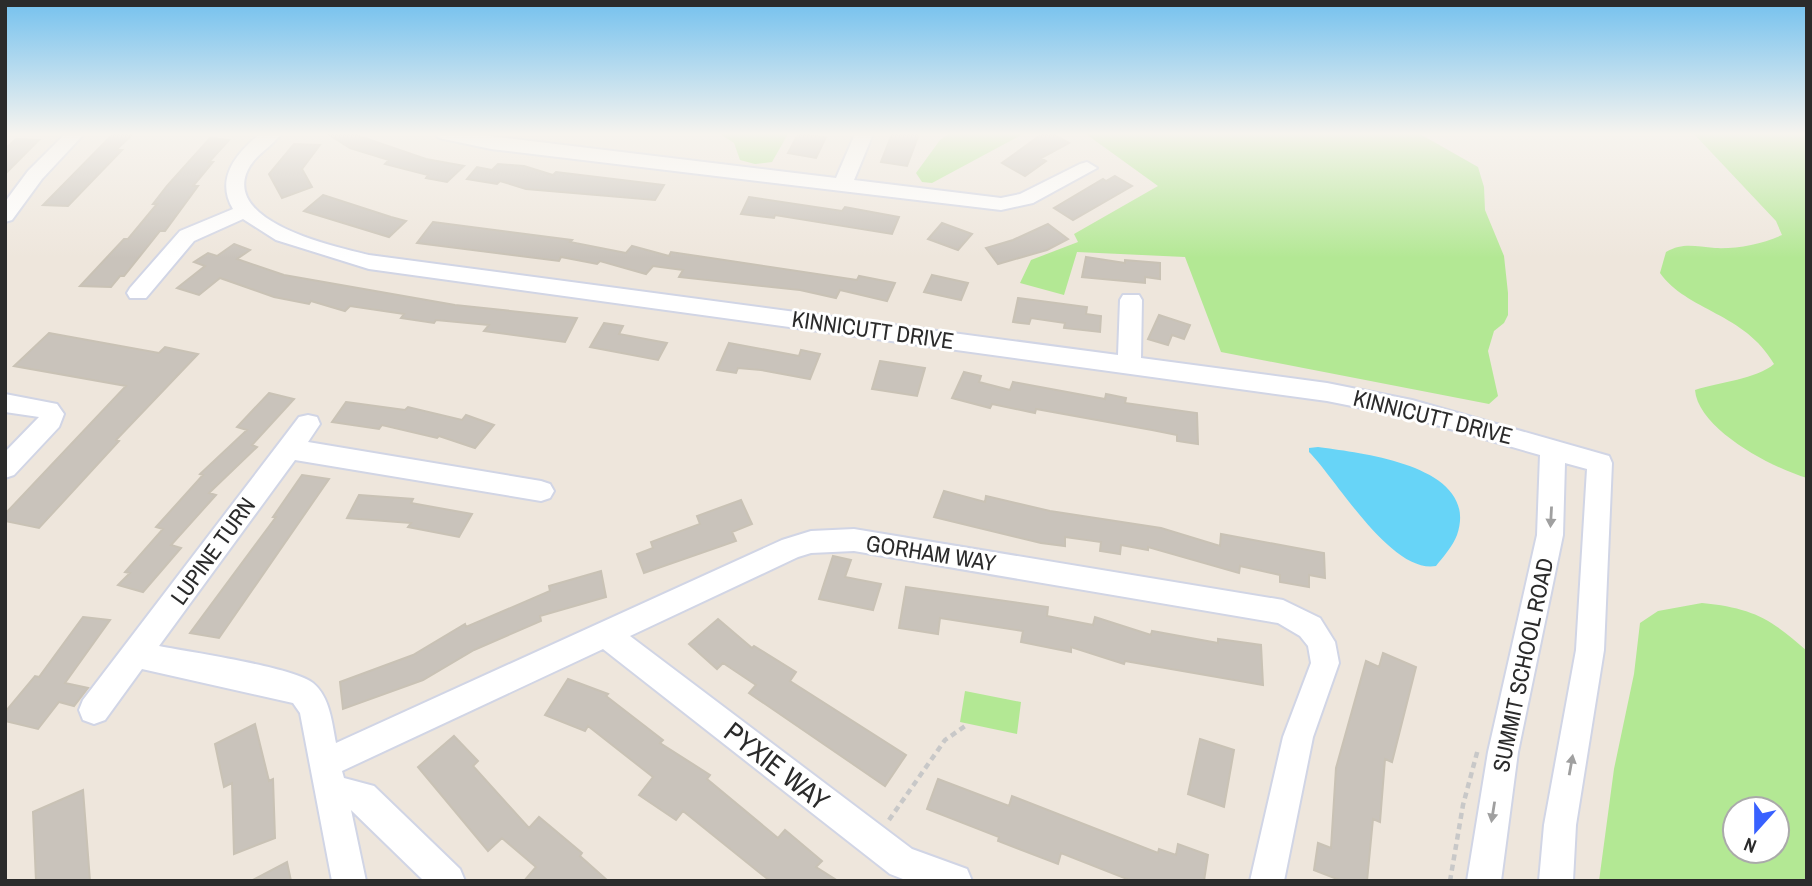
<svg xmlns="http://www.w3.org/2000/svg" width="1812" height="886" viewBox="0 0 1812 886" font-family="'Archivo Narrow',sans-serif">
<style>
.green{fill:#b3e894;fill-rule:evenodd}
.water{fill:#67d4f7}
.building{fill:#c9c3bb;stroke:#c9c2b5;stroke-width:2}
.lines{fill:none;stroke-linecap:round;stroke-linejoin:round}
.minor-casing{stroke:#d1d5e5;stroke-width:4}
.path{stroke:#c8c8c8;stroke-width:4.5;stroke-dasharray:6 4.5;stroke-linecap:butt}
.minor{fill:#fff;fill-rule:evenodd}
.oneway{fill:#a0a0a0}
.labels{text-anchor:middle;stroke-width:6;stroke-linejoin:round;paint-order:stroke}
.street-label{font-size:23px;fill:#2b2b2b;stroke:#fff}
.near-street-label{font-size:28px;fill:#2b2b2b;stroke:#fff}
</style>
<rect width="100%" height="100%" fill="#eee6dc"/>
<!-- green -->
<path class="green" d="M720,134h68l-16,28 -17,2 -15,-4 -6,-17z
M948,134h75l-91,49 -10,-1 -6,-9 24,-33z
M1086,134h334l58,33 6,20 1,23 19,46 4,37v22l-4,8 -10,8 -6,20 10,45 -9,8 -268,-52 -36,-95 -108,-5 -13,43 -44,-12 11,-23 47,-18 -4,-8 84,-48z
M1694,134h113v344c-35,-10 -109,-49 -112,-88 24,-8 62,-11 79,-26 -29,-51 -87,-53 -114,-91l6,-21c18,-10 30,-5 49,-4 22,1 47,-4 67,-13l-6,-14z
M1702,603c50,5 68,15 105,48v230h-208l15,-112 20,-95 6,-51 18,-12zM1735,809h42v42h-42z
M965,691l56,11 -4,32 -57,-12z"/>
<!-- water -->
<path class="water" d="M1318,447c42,6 163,18 139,88 -4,11 -14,22 -21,31 -45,8 -99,-86 -127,-114v-4z"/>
<!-- building -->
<path class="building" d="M113,134h20l-17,16h6l-54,56 -25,-1z
M328,134h25l73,25 38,7 -17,16 -21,-4 2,-3 -43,-11 4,-4 -39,-12z
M798,134l28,3 -10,21 -28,-5z
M892,134h27l-12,32 -26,-4z
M1042,134h11l16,9 -28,15 5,3 -21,15 -23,-13z
M210,138l19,2 -20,22h4l-20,24h5l-33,45h-5l-36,45h-4l-9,11 -31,-1 44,-47h4l29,-35h-4l14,-18z
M16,139l23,1 -34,34v-25z
M294,144l26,1 -18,24 10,18 -30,11 -13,-24z
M498,164l26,2 29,9 3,-3 108,13 -9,15 -129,-11 -26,-8 -3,3 -30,-5 10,-12 15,3z
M1115,176l17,10 -59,34 -19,-12 49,-29 3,2z
M323,195l68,22 15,4 -17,16 -85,-26z
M749,197l93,14 3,-4 54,10 -7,17 -117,-19 -1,3 -33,-4z
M433,222l139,18 -2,2 56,11 6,-7 37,10 2,-4 186,28 2,-4 36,7 -8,18 -47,-11 -4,8 -36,-8 -121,-13 4,-7 -30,-4 -7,8 -46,-13 -3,3 -36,-7 -2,4 -142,-18z
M942,223l30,11 -14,16 -30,-11z
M1048,224l20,15 -21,11 -49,14 -12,-16 27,-8z
M234,244l16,6 -13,9 47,16 171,30 122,13 -12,24 -81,-11 5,-6 -53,-5 -2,3 -33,-5 3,-4 -54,-8 -5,5 -34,-10 -2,3 -35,-7 -54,-19 -21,17 -22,-7 28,-22 -11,-4 14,-9 9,3z
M1086,257l39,6v-3l35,3v16l-15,-2v6l-63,-6z
M932,275l36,8 -7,17 -37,-8z
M1018,298l69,9 -1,7 15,2 -1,16 -36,-4 1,-5 -34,-5 -2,6 -16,-2z
M1159,315l31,10 -6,14 -12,-4 -4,10 -20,-6z
M604,323l19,3 -4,8 48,9 -9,17 -68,-13z
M49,333l110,20 6,-6 33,7 -82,86 3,1 -80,87 -34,-7v-7l121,-128 -112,-20z
M729,343l70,13 2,-6 19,4 -10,25 -49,-9 -23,-2 -2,5 -19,-3z
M880,361l45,7 -8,28 -45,-7z
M964,372l17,4 -2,6 31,8 3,-8 92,17 1,-5 20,4 -1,5 72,10 1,31 -21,-3v-6l-25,-5 -116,-21 -1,4 -43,-9 -2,4 -38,-10z
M269,393l25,6 -42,46 5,2 -48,46 7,2 -45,50 10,3 -38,44 -25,-7 12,-12 -5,-1 38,-43 -7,-2 47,-52 -3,-1 47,-44 -10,-3z
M346,402l59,8 3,-3 54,13 4,-5 28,10 -19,23 -36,-12 -2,2 -55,-13 -3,4 -47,-7z
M302,475l27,4 -110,159 -29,-5 86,-116h-3z
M944,491l41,11 1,-6 64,15 111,17 59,18 1,-12 103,19 1,25 -16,-3v12l-29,-5v-7l-40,-9 -1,7 -91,-26v3l-27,-5 -1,9 -20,-3 1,-9 -36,-5v9l-24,-3 -107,-26z
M359,495l54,4 -2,4 61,11 -13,23 -51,-10 3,-4 -64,-5z
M741,500l11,24 -20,8 4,9 -92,32 -7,-19 16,-6 -2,-6 49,-18 -3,-8z
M833,556l18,4 -6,17 36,7 -8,26 -54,-11z
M601,571l5,26 -66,19 1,5 -67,29 -51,30 -80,29 -3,-27 73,-27 52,-31 1,3 84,-36 -1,-5z
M906,587l142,20 -1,9 46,9 2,-8 56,18 1,-4 66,12v-4l43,6 2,40 -138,-24 -1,3 -53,-17v5l-50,-10 2,-11 -83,-13 -2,16 -39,-6z
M83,617l27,3 -45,63 23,5 -14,18 -15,-4 -21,27 -33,-8v-9l30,-36 4,1z
M718,619l34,29 2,-2 42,26 -6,9 116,74 -21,31 -136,-93 7,-8 -33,-22 -6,6 -28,-25z
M1383,653l33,14 -24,95 -7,-3 -5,63 -7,-3 -6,62h-25l-28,-11 4,-27 13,5 5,-80 30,-107 13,6z
M568,679l40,15 -2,2 57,44 -3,3 50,32 -3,4 71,59 7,-8 37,31 -6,6 22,14h-68l-87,-70 -7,9 -37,-25 14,-18 -65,-51 -3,5 -40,-16z
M255,724l14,57 4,-2 2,59 -41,16 -2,-71 -8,4 -9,-43z
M454,736l24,25 -5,5 56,62 10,-11 43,36 -2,3 28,25h-84l12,-14 -34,-29 -14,13 -70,-84z
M1200,739l34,11 -10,57 -36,-13z
M938,779l71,27 3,-10 146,57 1,-4 17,6 2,-11 30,11 -4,26h-72l-71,-28 -3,11 -60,-23 1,-4 -72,-28z
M83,790l7,91h-54l-3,-69z
M287,862l4,19h-40z"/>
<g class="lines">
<!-- minor casing -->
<g class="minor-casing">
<path id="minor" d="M65,134h19l-42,45 -30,41 -7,2v-20l23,-31z
M260,134h21c-11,15 -28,21 -35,40 -17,50 90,73 123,81l749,100 2,-55 3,-5h16l3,5 -1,58 186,25 85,17 197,56 3,7 -8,187 -28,175 -3,56h-34l5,-56 32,-175 11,-181 -22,-6 -2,72 -45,217 -17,129h-34l21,-129 49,-217 3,-80 -128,-37 -85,-17 -958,-132 -93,-29 -33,-21 -49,22 -48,57h-16l-3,-5 3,-5 50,-57 53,-22c-18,-30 3,-56 27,-75z
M436,134h36l364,44 19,-44h18l-19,46 147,18 19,-4 60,-30 7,-2 10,6 -64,35 -32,7 -510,-61 -52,-11z
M5,394l52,10 7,10 -5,13 -45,48 -9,3v-26l34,-35 -34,-5z
M308,415l9,2 3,7 -12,18 233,39 9,3 4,7 -4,7 -9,3 -246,-41 -136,186c30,6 134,21 154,37 17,14 19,40 23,60l446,-203 29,-9 43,-2 429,71 37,18 15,24 4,21 -26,74 -29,144h-34l33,-144 28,-74 -3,-17 -8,-10 -22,-13 -424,-72 -43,2 -13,4 -168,79 282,213 55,20 5,12h-64l-18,-7 -287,-225 -261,122 2,7 30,8 86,83 5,12h-41l-73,-71 15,71h-34l-32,-168 -7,-10 -151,-34 -37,51 -11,4 -11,-4 -4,-10 4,-10 197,-258 19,-25z"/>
</g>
<!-- path -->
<path class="path" d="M889,820l56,-80 23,-16
M1450,881l13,-76 15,-56"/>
<!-- minor -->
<use href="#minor" class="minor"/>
</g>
<!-- one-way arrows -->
<defs><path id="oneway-solid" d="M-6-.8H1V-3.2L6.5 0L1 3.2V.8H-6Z" transform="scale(1.75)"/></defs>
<g class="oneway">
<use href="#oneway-solid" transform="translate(1551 517) rotate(93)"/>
<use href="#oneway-solid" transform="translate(1571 765) rotate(-80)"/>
<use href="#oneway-solid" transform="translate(1493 812) rotate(99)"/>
</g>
<!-- sky -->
<linearGradient id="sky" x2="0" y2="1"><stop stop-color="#74c1ee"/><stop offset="0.52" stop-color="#f7f4ef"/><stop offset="1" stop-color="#f7f4ef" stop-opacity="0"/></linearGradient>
<rect width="1812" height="258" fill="url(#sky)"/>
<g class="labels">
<!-- street labels -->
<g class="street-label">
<text transform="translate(873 330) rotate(8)" y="8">KINNICUTT DRIVE</text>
<text transform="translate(1433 417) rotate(14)" y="8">KINNICUTT DRIVE</text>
<text transform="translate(213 551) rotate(-54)" y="8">LUPINE TURN</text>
<text transform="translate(931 553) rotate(9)" y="8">GORHAM WAY</text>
<text transform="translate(1523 665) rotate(-78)" y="8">SUMMIT SCHOOL ROAD</text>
</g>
<!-- near-street labels -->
<g class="near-street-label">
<text transform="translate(777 766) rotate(38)" y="10">PYXIE WAY</text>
</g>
</g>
<!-- border -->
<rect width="1812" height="886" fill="none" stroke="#2b2b2b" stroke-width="14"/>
<!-- north arrow -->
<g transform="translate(1756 830) rotate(201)"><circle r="33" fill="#ffffff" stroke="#aaaaaa" stroke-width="2"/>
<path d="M0-5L12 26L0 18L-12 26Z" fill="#3861ff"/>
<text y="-10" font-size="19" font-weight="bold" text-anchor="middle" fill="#2b2b2b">N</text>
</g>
</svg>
